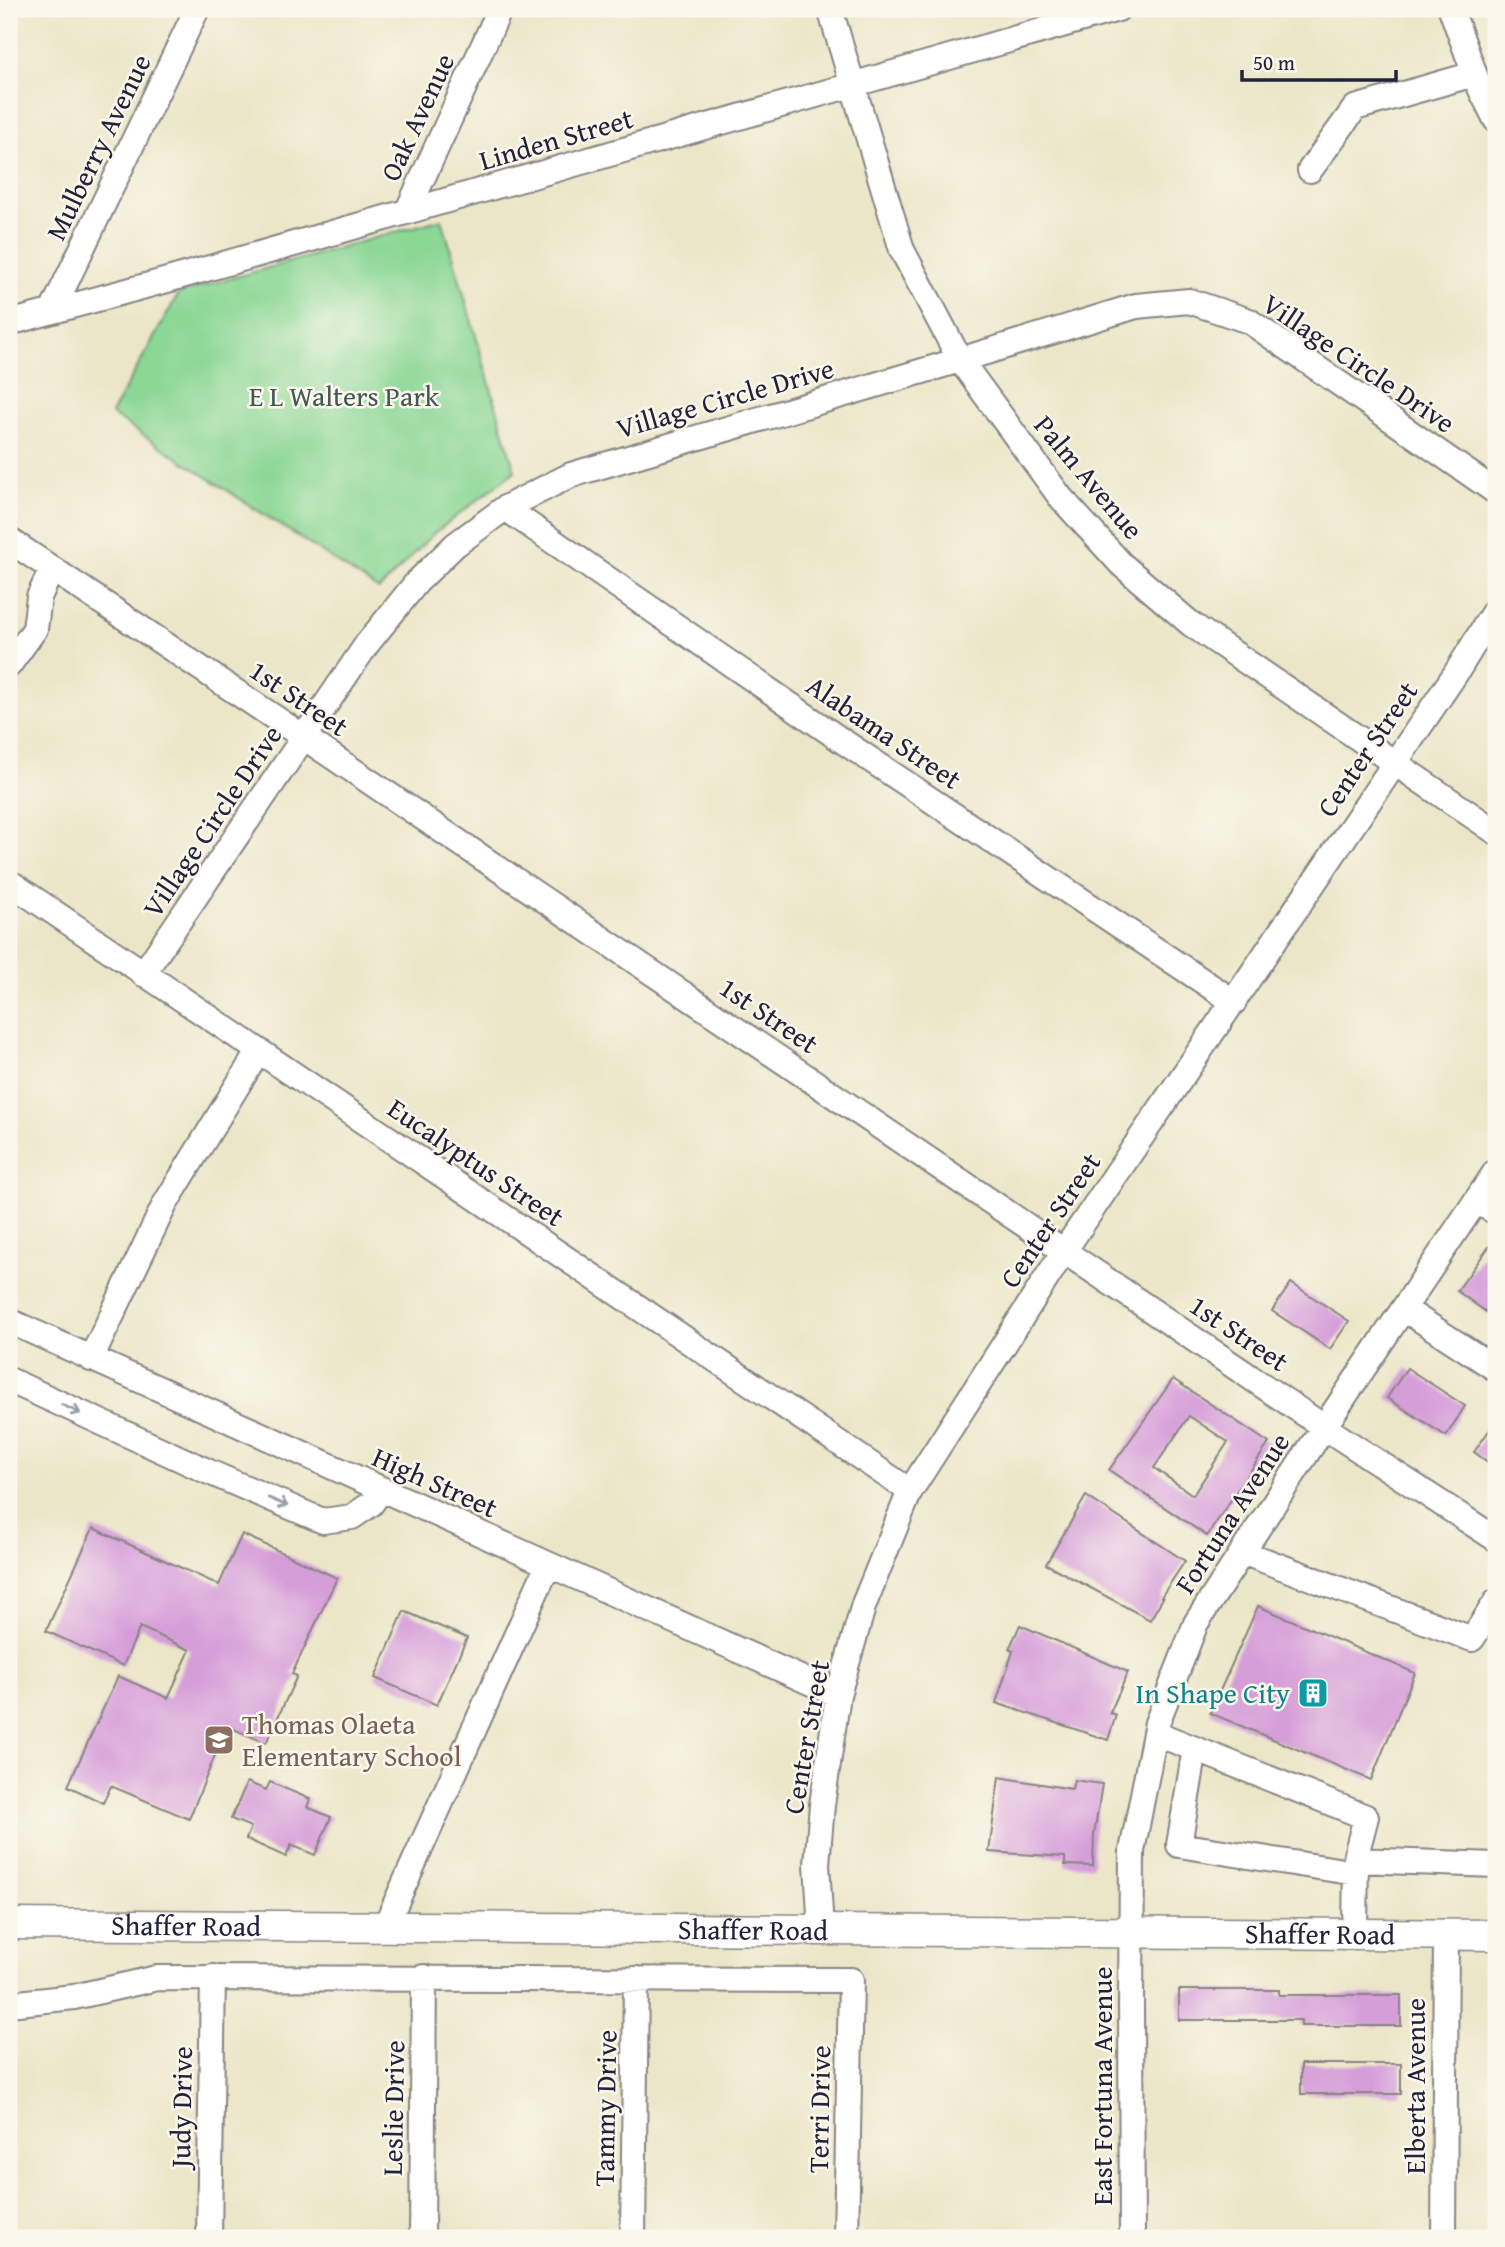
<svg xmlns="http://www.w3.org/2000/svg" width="1505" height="2247" viewBox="0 0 1505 2247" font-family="'Gentium Book Plus',serif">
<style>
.green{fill:#8bd794;stroke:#567c68;stroke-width:2}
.building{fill:#d69ed9;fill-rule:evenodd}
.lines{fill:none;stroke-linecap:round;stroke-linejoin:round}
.minor-casing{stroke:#878482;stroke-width:28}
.major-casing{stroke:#878482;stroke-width:33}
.minor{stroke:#fff;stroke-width:24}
.major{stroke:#fff;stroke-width:30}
.oneway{stroke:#9c9ca7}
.labels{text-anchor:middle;stroke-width:5;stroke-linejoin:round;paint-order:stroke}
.street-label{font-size:28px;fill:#22223b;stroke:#fbf7ec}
.park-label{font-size:28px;fill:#425856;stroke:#fbf7ec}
.culture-label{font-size:28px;fill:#0d838f;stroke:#fbf7ec;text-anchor:end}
.education-label{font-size:28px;fill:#785e54;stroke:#fbf7ec;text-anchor:start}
</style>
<rect width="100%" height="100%" fill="#fbf7ec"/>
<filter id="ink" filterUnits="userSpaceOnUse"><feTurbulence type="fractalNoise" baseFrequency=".0143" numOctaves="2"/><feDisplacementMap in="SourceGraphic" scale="14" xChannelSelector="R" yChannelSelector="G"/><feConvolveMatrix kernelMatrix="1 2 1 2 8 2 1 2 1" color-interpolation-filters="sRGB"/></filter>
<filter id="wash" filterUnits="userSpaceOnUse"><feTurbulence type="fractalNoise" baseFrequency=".00686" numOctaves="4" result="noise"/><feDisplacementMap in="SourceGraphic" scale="28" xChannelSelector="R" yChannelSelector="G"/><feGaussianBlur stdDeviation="1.57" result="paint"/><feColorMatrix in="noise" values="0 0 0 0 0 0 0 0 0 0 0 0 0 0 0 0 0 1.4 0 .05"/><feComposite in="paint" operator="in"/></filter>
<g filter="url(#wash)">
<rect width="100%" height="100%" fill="#ece6c9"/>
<!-- green -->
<path class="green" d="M442,219l73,252 -83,64 -53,55 -268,-176 68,-121z"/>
<g id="blocks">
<!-- building -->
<path class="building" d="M1496,1237v82l-39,-28z
M1291,1283l58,38 -19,28 -58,-38z
M1407,1368l58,38 -19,30 -59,-38z
M1173,1379l96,64 -62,93 -98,-66zM1189,1416l39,26 -35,53 -39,-27z
M1496,1421v47l-22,-16z
M1086,1496l99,65 -24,36 2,1 -13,22 -104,-56z
M93,1528l126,57 23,-51 95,44 -45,96 5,2 -31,67 -39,-17 -38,93 -78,-33 -8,17 -35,-17 50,-110 50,22 22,-48 -50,-23 -17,39 -77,-35z
M1258,1606l157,67 -44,107 -161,-67z
M404,1611l63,27 -30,67 -62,-27z
M1020,1625l108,47 -18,41 6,2 -8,25 -112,-37 17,-52 -4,-2z
M999,1777l73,12 2,-9 28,4 -8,51 -1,31 -28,-1v-8l-76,-5z
M247,1782l19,8 4,-8 40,17 -3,8 24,10 -16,38 -24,-10 -5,12 -40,-18 5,-12 -20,-8z
M1179,1990h100v5h122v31h-100v-6h-122z
M1301,2064h100v30h-100z"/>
</g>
</g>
<g filter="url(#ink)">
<use href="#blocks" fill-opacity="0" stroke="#878482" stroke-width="2"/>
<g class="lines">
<!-- minor casing -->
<g class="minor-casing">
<path id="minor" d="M830,9l72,241 58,110 101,138 60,66 70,60 305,208
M1451,9l28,77 17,34
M1310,170l45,-62 119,-34
M407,212l93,-203
M52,311l145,-302
M9,323l162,-44 947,-270
M505,508l333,230 396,264
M9,540l296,198 1019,689 172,112
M9,665l26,-36 4,-32 13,-28
M9,882l901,609
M143,974l224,-330 50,-62 38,-37 50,-37 66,-33 389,-115 176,-54 53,-5 60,20 247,171
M1476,1202l20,10
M1404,1309l92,60
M9,1321l829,374
M91,1359l74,-155 93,-152
M9,1380l200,92 114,49 29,-4 19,-13 10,-14
M1242,1552l230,87 24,-37
M1155,1733l211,84 -10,38 -1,79
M1195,1749l-16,96 177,28
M1356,1860l140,5
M385,1927l163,-362
M821,1930l-4,-66 5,-59 16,-110 26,-91 46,-113 154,-240 392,-578 40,-65
M9,2004l65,-7 83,-19 694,2 -5,258
M209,2238l4,-261
M422,2238l2,-261
M633,2238l3,-259
M1132,2238l-1,-234 1,-153 25,-128 39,-100 128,-196 172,-256
M1444,2238l2,-304"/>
</g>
<!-- major casing -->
<g class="major-casing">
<g id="major">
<path id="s1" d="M9,1924l1487,11"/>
</g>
</g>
<!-- minor -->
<use href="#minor" class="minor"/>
<!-- major -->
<use href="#major" class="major"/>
</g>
<!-- one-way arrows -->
<defs><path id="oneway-shaft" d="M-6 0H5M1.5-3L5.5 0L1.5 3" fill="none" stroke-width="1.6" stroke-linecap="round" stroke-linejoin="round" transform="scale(1.75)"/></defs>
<g class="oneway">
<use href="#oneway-shaft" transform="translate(71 1409) rotate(25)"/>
<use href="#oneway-shaft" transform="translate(278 1502) rotate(23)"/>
</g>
</g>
<!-- icons -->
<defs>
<g id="building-square" transform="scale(1.575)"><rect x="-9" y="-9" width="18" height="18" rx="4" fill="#0f9aa8" stroke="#fbf7ec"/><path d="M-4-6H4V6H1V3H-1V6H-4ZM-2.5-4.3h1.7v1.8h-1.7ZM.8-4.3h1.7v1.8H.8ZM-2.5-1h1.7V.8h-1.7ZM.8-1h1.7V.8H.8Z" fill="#fff"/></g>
<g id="school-square" transform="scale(1.575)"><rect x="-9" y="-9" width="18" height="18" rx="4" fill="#8d6e63" stroke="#fbf7ec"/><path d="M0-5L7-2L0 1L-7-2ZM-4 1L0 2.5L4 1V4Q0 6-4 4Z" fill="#fff"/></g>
</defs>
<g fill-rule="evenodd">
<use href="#building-square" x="1313" y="1693"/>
<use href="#school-square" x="219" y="1740"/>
</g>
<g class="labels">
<!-- street labels -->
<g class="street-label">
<text transform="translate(417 117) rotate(-65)" y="10">Oak Avenue</text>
<text transform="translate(556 139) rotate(-16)" y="10">Linden Street</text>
<text transform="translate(98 147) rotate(-64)" y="10">Mulberry Avenue</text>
<text transform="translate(1359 363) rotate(34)" y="10">Village Circle Drive</text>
<text transform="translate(725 398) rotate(-16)" y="10">Village Circle Drive</text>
<text transform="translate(1089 477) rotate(50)" y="10">Palm Avenue</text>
<text transform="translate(299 698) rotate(34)" y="10">1st Street</text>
<text transform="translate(884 732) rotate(34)" y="10">Alabama Street</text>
<text transform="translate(1367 749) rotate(-56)" y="10">Center Street</text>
<text transform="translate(212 821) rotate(-56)" y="10">Village Circle Drive</text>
<text transform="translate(769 1015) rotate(34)" y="10">1st Street</text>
<text transform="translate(476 1162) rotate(34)" y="10">Eucalyptus Street</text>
<text transform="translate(1050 1220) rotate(-56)" y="10">Center Street</text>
<text transform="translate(1239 1333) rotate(34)" y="10">1st Street</text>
<text transform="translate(435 1482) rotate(24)" y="10">High Street</text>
<text transform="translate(1232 1513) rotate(-57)" y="10">Fortuna Avenue</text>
<text transform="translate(806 1737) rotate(-80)" y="10">Center Street</text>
<text dy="10" stroke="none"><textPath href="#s1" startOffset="177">Shaffer Road</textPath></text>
<text dy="10" stroke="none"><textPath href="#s1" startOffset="744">Shaffer Road</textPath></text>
<text dy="10" stroke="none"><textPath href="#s1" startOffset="1311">Shaffer Road</textPath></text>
<text transform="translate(1102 2086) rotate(-90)" y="10">East Fortuna Avenue</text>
<text transform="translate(1415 2086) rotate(-90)" y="10">Elberta Avenue</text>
<text transform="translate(181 2107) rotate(-89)" y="10">Judy Drive</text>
<text transform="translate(393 2108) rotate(-89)" y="10">Leslie Drive</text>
<text transform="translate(605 2108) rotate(-89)" y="10">Tammy Drive</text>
<text transform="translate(819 2109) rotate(-89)" y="10">Terri Drive</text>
</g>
<!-- park labels -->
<g class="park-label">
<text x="344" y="406">E L Walters Park</text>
</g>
<!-- culture labels -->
<g class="culture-label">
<text x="1290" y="1703">In Shape City</text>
</g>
<!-- education labels -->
<g class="education-label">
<text x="242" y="1734">Thomas Olaeta<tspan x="242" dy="32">Elementary School</tspan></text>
</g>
</g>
<!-- margin -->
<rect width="1505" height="2247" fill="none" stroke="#fbf7ec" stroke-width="35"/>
<!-- scale -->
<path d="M1242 70v10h154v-10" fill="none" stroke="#22223b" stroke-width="3.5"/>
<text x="1253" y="70" font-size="21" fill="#22223b" stroke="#fbf7ec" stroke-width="5" paint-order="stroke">50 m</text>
</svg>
